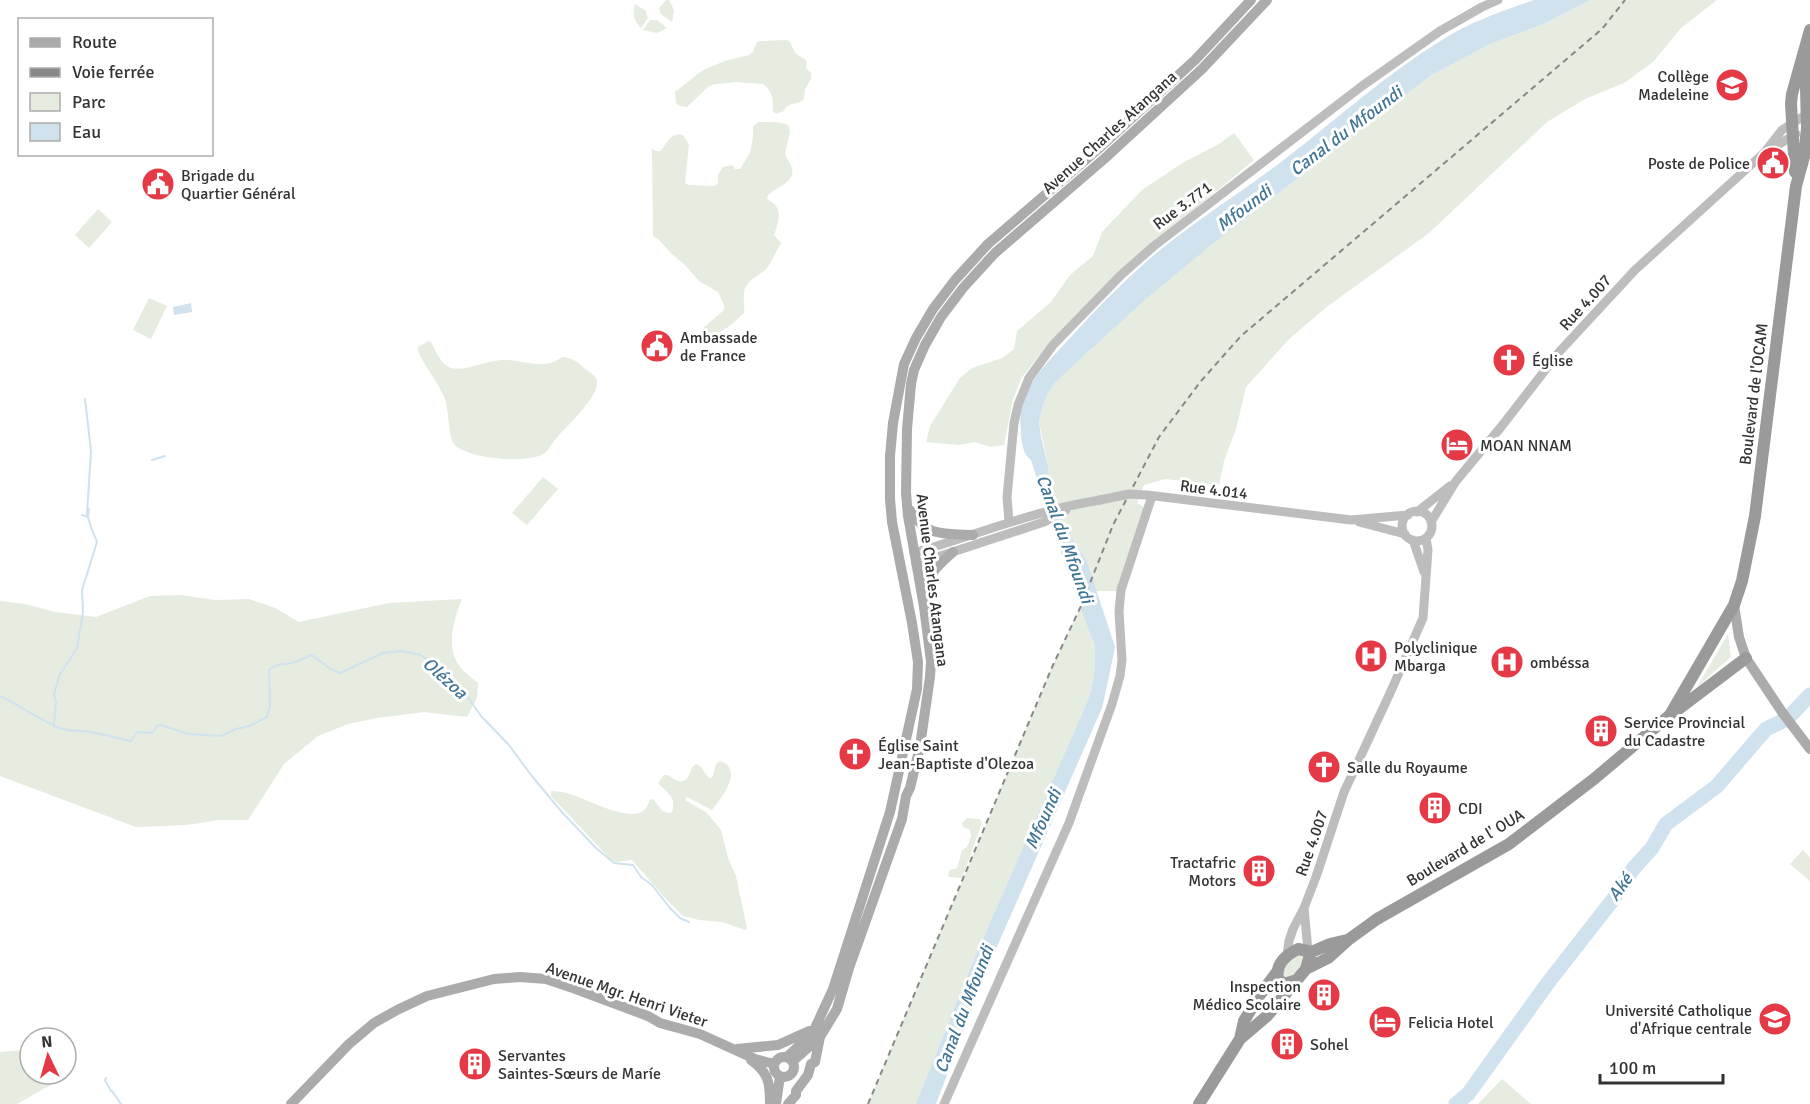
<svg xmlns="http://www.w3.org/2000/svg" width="1810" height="1104" viewBox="0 0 1810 1104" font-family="Signika,sans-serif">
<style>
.green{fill:#e6ecdf}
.water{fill:#cfe2ee}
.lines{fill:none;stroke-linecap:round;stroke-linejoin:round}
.stream{stroke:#cfe2ee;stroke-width:2}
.canal{stroke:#cfe2ee;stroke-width:9}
.river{stroke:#cfe2ee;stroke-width:15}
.secondary{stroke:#bdbdbd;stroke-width:9}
.primary{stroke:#ababab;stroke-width:10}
.highway{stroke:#9a9a9a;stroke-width:12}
.rail{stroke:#888;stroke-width:2;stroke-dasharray:6 4.5;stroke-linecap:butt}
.secondary-bridge{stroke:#bdbdbd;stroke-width:9}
.labels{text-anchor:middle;stroke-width:6;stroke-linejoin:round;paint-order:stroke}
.poi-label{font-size:16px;fill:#333;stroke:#fff;text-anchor:start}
.street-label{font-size:16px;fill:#333;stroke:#fff}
.water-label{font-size:18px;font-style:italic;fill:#3f7597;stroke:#fff}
</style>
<rect width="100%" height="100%" fill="#fff"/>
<!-- green -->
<path class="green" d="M666,0h3l5,10 -2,12 -11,-8 -2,-6z
M1591,0h126l-36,28 -28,34 -29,21 -39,16 -38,23 -118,111 -101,73 -39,33 -43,48 -10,42 -12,32 -5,24 -54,-6 -21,6 -7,18 10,6 -22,82h-30l-9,-32 -20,-30 -9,3 -12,-27 9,-3 -8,-22 3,-11 -10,-47 4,-17 5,-12 7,-10 21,-20 68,-62 65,-54 221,-171 60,-32 54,-20z
M635,4l11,7 2,7 -7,10c-7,-7 -9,-14 -6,-24z
M650,20h7l10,8 -10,5 -14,-3z
M787,40l3,2 5,11 12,8 -1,7 5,5v6l-6,10 -1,10c-7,7 -16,2 -20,12l-8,3 -3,-3c0,-12 0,-19 -10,-27l-27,-2 -20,2 -7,2 -22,21 -7,-1 -4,-3 -1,-11 28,-22 22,-9 24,-6 4,-3 4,-10 4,-1z
M759,122c9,0 24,-1 30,4l1,6 -5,22c2,5 5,9 7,14 4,15 -18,19 -25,29l1,3c16,7 11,21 6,35l7,8c-5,8 -9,19 -15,26 -8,8 -21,11 -22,25 -1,6 1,12 0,19 -11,10 -26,26 -41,21v-6l21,-18v-5l-6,-13 -19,-11 -14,-16 -12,-10 -15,-16 -5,-3 -1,-88 3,3h5c8,-8 10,-19 23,-16l6,9 -4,39 3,2 26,1 4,-2v-9l5,-8 9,-2 3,4h5l10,-16 3,-15v-12z
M1234,133l20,27 -124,103 -78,77 -30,37 -9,22 -9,46 -14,2 -15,-5 -16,3 -33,-3 4,-16 30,-48 12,-10 30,-10 12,-9 3,-18 34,-29 19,-27 23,-19 9,-24 40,-42 42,-28 35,-18z
M98,209l14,13 -23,26 -14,-13z
M149,298l18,8 -16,33 -18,-9z
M429,341l2,1c5,9 9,22 20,26 13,4 37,-8 51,-8 21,-1 41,12 60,-3 11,1 15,4 23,12 5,3 12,7 12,13 1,17 -33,46 -43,59 -3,3 -5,8 -8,11 -14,13 -80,7 -92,-8 -6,-8 -5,-34 -9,-45 -7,-17 -20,-32 -27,-48v-4z
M543,477l15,12 -31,36 -15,-12z
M180,595l35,5 34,-1 26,9 24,14 90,-19 73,-4c-8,20 -17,48 -2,68 5,6 12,11 18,16l-1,15 -10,19 -43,-5 -47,6 -29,6 -30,12 -34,28 -36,56h-29l-32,5 -51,2 -136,-51v-175l25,3 30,8 41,5 54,-21z
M1081,606c16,44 21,56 4,101l-112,254 -57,143h-48l185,-439z
M1728,634l3,23 -34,30z
M721,761c23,10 0,37 -9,49l-23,-12 -2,-1 -2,3 22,13 14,17 7,28 8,18 11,53 -2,1 -23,-8 -23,-2 -16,-4 -17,-17 -34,-39 -16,2 -5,-2 -60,-64v-5c7,0 13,1 19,3 16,5 59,28 73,17 4,-3 6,-8 7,-12l4,1 8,11 7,2 3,-1c5,-16 -6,-20 -14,-29l6,-8h4c14,11 19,8 24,-8l4,-3 4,2 9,12h3l4,-14z
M967,818l13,1 2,4 -20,55 -13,-1 -1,-2 2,-5 7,-2 5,-18 5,-3 4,-11 -1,-6 -7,-3 -1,-4z
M1803,850l7,7v24l-20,-17z
M1299,953l6,4 -7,14 -9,7 -7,-1c2,-12 8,-16 17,-24z
M25,1050l5,6v18h18l8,8 -39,22h-17v-52z
M1502,1079l29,25h-53z"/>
<!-- water -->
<path class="water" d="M1534,0h57l-47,24 -54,20 -60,32 -221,171 -65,54 -68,62 -21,20 -7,10 -5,12 -4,17 2,15 8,32 -3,11 8,22 -9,3 -14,-45c-8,-5 -10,-19 -10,-29 -2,-13 0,-28 6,-40 10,-20 28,-36 43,-53 26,-29 54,-57 84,-83 43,-36 92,-65 136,-100 50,-39 98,-82 152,-115 28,-18 61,-29 92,-40z
M191,303l1,9 -18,3 -1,-8z
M1066,529l20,30 29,88 -7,34 -6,27 -114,259 -52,137h-20l57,-143 112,-254c9,-23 12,-38 9,-63l-33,-91 -4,-21z"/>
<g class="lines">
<!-- stream -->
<path class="stream" d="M152,460l13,-4
M82,515l6,2 1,-8
M0,696c20,10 37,22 57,31 10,5 22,3 32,5 14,2 28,6 42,9l6,-9 15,1 5,-7 4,-1 27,9 33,2 15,-7 13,-3 18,-9 3,-11 -1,-36c8,-7 14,-5 23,-7 7,-2 13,-5 19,-8 10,5 17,15 29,18l43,-20 19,-2 19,4 26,20 22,24 12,17 28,29 22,30 30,36 35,37 18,15 19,2 8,12 11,8 18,23 10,10 9,4
M54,724l2,-22 -2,-7 5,-19 18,-28 6,-36 -1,-22 15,-48 -6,-15 -4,-13 4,-63 -6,-52
M106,1078l-1,2 6,11
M112,1091l9,13"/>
<!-- canal -->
<path class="canal" d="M1046,494l21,48"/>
<!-- river -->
<path class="river" d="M1456,1104l12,-10 79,-110 68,-87 18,-28 19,-21 14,-24 51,-38 49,-57 21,-10 23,-24"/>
<!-- secondary -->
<path class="secondary" d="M1769,150l27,-16
M1147,495l204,25 57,-5
M1402 526a15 15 0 1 1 30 0a15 15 0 1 1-30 0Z
M1417,512l33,-26
M1009,522l-2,-25 7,-74 4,-18 11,-27 24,-33 68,-70 33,-29 208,-160 78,-55 42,-24 16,-7
M1359,522l46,12
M1431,522l25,-41 45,-54 59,-76 75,-81 129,-117 18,-23 28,-18
M1413,540l11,32
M914,553c62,-18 122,-43 186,-53
M916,564l128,-42 22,-12
M1304,908l4,43
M1287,955l2,-14 4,-12 11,-21 12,-31 28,-85 47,-101 32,-73 5,-68 -2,-12
M944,1104l125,-281 43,-119 8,-28 2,-16 -3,-49 2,-21 31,-94"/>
<!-- primary -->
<path class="primary" d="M909,509c18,29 34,24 64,26
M924,597c2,-21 14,-32 29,-45
M1734,605l5,32 7,21 36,54 28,37
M737,1049l41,-4 31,-14
M787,1057l13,-12 15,-17 18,-39 57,-177 27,-123 1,-27 -6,-39 -20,-101 -2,-23v-43l3,-33 11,-59 12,-26 17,-29 22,-29 33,-36 109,-94 98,-90 56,-60
M774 1067a10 10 0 1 1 20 0a10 10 0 1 1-20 0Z
M751,1060c18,13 19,23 19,44
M793,1061l27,-24 17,-28 12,-41 53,-149 4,-23 4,-8 10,-42 10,-69 1,-16 -7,-54 -16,-91 -2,-23 1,-64 4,-45 3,-14 11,-25 16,-28 22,-29 32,-35 109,-94 98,-90 65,-69
M291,1104l58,-60 25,-21 23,-13 30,-14 67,-17 26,-2 26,2 27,9 75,28 12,7 40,11 55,25 19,5
M776,1104l4,-28
M788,1104l8,-9v-4l12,-16 3,-11 4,-2 5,-25"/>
<!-- highway -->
<path class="highway" d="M1795,172l-4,-68 1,-10 18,-64
M1676,711l70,-53
M1309,953l21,-9 17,-4
M1297,980l-13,4 -6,-5c-3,-15 8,-24 20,-30l10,2 2,4 -4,14
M1240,1039l4,-18 15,-25 18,-24
M1199,1104l41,-65 27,-23 39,-47 22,-11 20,-18 29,-21 132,-75 85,-65 76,-64 64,-110 8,-24 13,-65 41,-330 8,-29 3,-29 -2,-80"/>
<!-- rail -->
<path class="rail" d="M868,1104l185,-439 28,-59 32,-81 46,-88 42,-56 40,-45 361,-307 23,-29"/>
<!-- secondary-bridge -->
<path class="secondary-bridge" d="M1100,500l29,-6 16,1"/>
</g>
<!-- icons -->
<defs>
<g id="school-disc" transform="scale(1.725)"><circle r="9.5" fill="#e63946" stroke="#fff"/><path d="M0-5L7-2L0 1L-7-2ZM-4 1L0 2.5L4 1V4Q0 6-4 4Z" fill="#fff"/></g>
<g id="civic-disc" transform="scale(1.725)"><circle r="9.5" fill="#e63946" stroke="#fff"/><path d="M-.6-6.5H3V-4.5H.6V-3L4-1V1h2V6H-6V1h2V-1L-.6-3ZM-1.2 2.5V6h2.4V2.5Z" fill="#fff"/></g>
<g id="church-disc" transform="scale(1.725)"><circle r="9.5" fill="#e63946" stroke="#fff"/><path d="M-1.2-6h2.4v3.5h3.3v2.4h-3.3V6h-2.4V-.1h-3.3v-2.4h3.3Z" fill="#fff"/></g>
<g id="hotel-disc" transform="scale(1.725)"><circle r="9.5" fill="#e63946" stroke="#fff"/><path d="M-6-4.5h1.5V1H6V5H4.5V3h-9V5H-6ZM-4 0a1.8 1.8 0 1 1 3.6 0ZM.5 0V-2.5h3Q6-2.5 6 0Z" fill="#fff"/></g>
<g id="hospital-disc" transform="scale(1.725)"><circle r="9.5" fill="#e63946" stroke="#fff"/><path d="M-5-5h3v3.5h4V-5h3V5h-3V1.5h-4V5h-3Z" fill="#fff"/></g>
<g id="building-disc" transform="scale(1.725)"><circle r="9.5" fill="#e63946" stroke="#fff"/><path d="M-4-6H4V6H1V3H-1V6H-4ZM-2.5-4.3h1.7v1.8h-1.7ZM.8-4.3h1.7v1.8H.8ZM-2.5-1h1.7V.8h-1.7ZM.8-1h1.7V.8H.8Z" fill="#fff"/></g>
<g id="university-disc" transform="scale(1.725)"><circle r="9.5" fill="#e63946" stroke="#fff"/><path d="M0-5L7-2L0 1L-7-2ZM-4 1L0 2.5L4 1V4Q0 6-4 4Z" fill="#fff"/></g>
</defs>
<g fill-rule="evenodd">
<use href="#school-disc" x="1732" y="85"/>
<use href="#civic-disc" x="1773" y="163"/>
<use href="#civic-disc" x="158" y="184"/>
<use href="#civic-disc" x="657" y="346"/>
<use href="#church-disc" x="1509" y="360"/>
<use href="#hotel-disc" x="1457" y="445"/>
<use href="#hospital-disc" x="1371" y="656"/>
<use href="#hospital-disc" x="1507" y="662"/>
<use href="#building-disc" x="1601" y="731"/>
<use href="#church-disc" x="855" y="754"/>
<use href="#church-disc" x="1324" y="767"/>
<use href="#building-disc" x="1435" y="808"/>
<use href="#building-disc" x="1259" y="871"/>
<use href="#building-disc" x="1324" y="995"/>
<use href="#university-disc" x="1775" y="1019"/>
<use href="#hotel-disc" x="1385" y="1022"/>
<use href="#building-disc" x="1287" y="1044"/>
<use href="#building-disc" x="475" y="1064"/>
</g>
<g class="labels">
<!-- poi labels -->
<g class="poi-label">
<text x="1709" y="82" text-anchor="end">Collège<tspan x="1709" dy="18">Madeleine</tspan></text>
<text x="1750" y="169" text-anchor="end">Poste de Police</text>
<text x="181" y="181">Brigade du<tspan x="181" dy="18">Quartier Général</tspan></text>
<text x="680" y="343">Ambassade<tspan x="680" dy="18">de France</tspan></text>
<text x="1532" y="366">Église</text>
<text x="1480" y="451">MOAN NNAM</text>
<text x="1394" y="653">Polyclinique<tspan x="1394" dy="18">Mbarga</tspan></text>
<text x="1530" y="668">ombéssa</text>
<text x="1624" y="728">Service Provincial<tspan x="1624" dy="18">du Cadastre</tspan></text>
<text x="878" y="751">Église Saint<tspan x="878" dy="18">Jean-Baptiste d'Olezoa</tspan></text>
<text x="1347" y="773">Salle du Royaume</text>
<text x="1458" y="814">CDI</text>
<text x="1236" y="868" text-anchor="end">Tractafric<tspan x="1236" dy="18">Motors</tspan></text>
<text x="1301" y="992" text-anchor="end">Inspection<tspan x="1301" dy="18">Médico Scolaire</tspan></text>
<text x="1752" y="1016" text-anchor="end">Université Catholique<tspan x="1752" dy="18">d'Afrique centrale</tspan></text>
<text x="1408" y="1028">Felicia Hotel</text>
<text x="1310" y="1050">Sohel</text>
<text x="498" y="1061">Servantes<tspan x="498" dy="18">Saintes-Sœurs de Maríe</tspan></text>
</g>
<!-- street labels -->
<g class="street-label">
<text transform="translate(1109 132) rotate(-42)" y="6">Avenue Charles Atangana</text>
<text transform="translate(1182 205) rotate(-37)" y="6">Rue 3.771</text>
<text transform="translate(1585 302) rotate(-48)" y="6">Rue 4.007</text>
<text transform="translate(1753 394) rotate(-83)" y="6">Boulevard de l'OCAM</text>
<text transform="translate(1214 489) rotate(7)" y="6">Rue 4.014</text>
<text transform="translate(933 580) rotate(83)" y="6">Avenue Charles Atangana</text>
<text transform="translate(1311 843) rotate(-71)" y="6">Rue 4.007</text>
<text transform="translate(1465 847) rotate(-31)" y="6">Boulevard de l' OUA</text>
<text transform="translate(627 994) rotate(19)" y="6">Avenue Mgr. Henri Vieter</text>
</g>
<!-- water labels -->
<g class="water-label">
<text transform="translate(1346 131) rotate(-37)" y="6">Canal du Mfoundi</text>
<text transform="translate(1244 208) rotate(-37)" y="6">Mfoundi</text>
<text transform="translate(1065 539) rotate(70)" y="6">Canal du Mfoundi</text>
<text transform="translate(445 678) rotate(42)" y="6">Olézoa</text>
<text transform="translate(1043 819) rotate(-66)" y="6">Mfoundi</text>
<text transform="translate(1620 887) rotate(-54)" y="6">Aké</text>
<text transform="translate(964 1009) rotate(-69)" y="6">Canal du Mfoundi</text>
</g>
</g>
<!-- legend -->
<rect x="18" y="18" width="195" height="138" fill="#ffffff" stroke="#adadad" stroke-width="1.5"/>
<rect x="30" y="38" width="30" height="9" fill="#ababab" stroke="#adadad" stroke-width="1.5"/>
<text x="72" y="48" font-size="18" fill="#333333">Route</text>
<rect x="30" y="68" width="30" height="9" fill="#888888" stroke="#adadad" stroke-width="1.5"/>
<text x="72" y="78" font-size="18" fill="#333333">Voie ferrée</text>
<rect x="30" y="93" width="30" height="18" fill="#e6ecdf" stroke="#adadad" stroke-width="1.5"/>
<text x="72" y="108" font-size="18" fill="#333333">Parc</text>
<rect x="30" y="123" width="30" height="18" fill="#cfe2ee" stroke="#adadad" stroke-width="1.5"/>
<text x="72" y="138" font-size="18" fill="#333333">Eau</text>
<!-- north arrow -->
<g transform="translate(48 1056) rotate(355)"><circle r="28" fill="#ffffff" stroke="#adadad" stroke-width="1.5"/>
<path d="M0-4.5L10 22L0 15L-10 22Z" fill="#e63946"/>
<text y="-9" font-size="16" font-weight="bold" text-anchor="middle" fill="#333333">N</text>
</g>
<!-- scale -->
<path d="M1600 1074v9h123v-9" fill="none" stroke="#333333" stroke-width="3"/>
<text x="1609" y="1074" font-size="18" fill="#333333" stroke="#ffffff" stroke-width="4.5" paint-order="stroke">100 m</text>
</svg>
